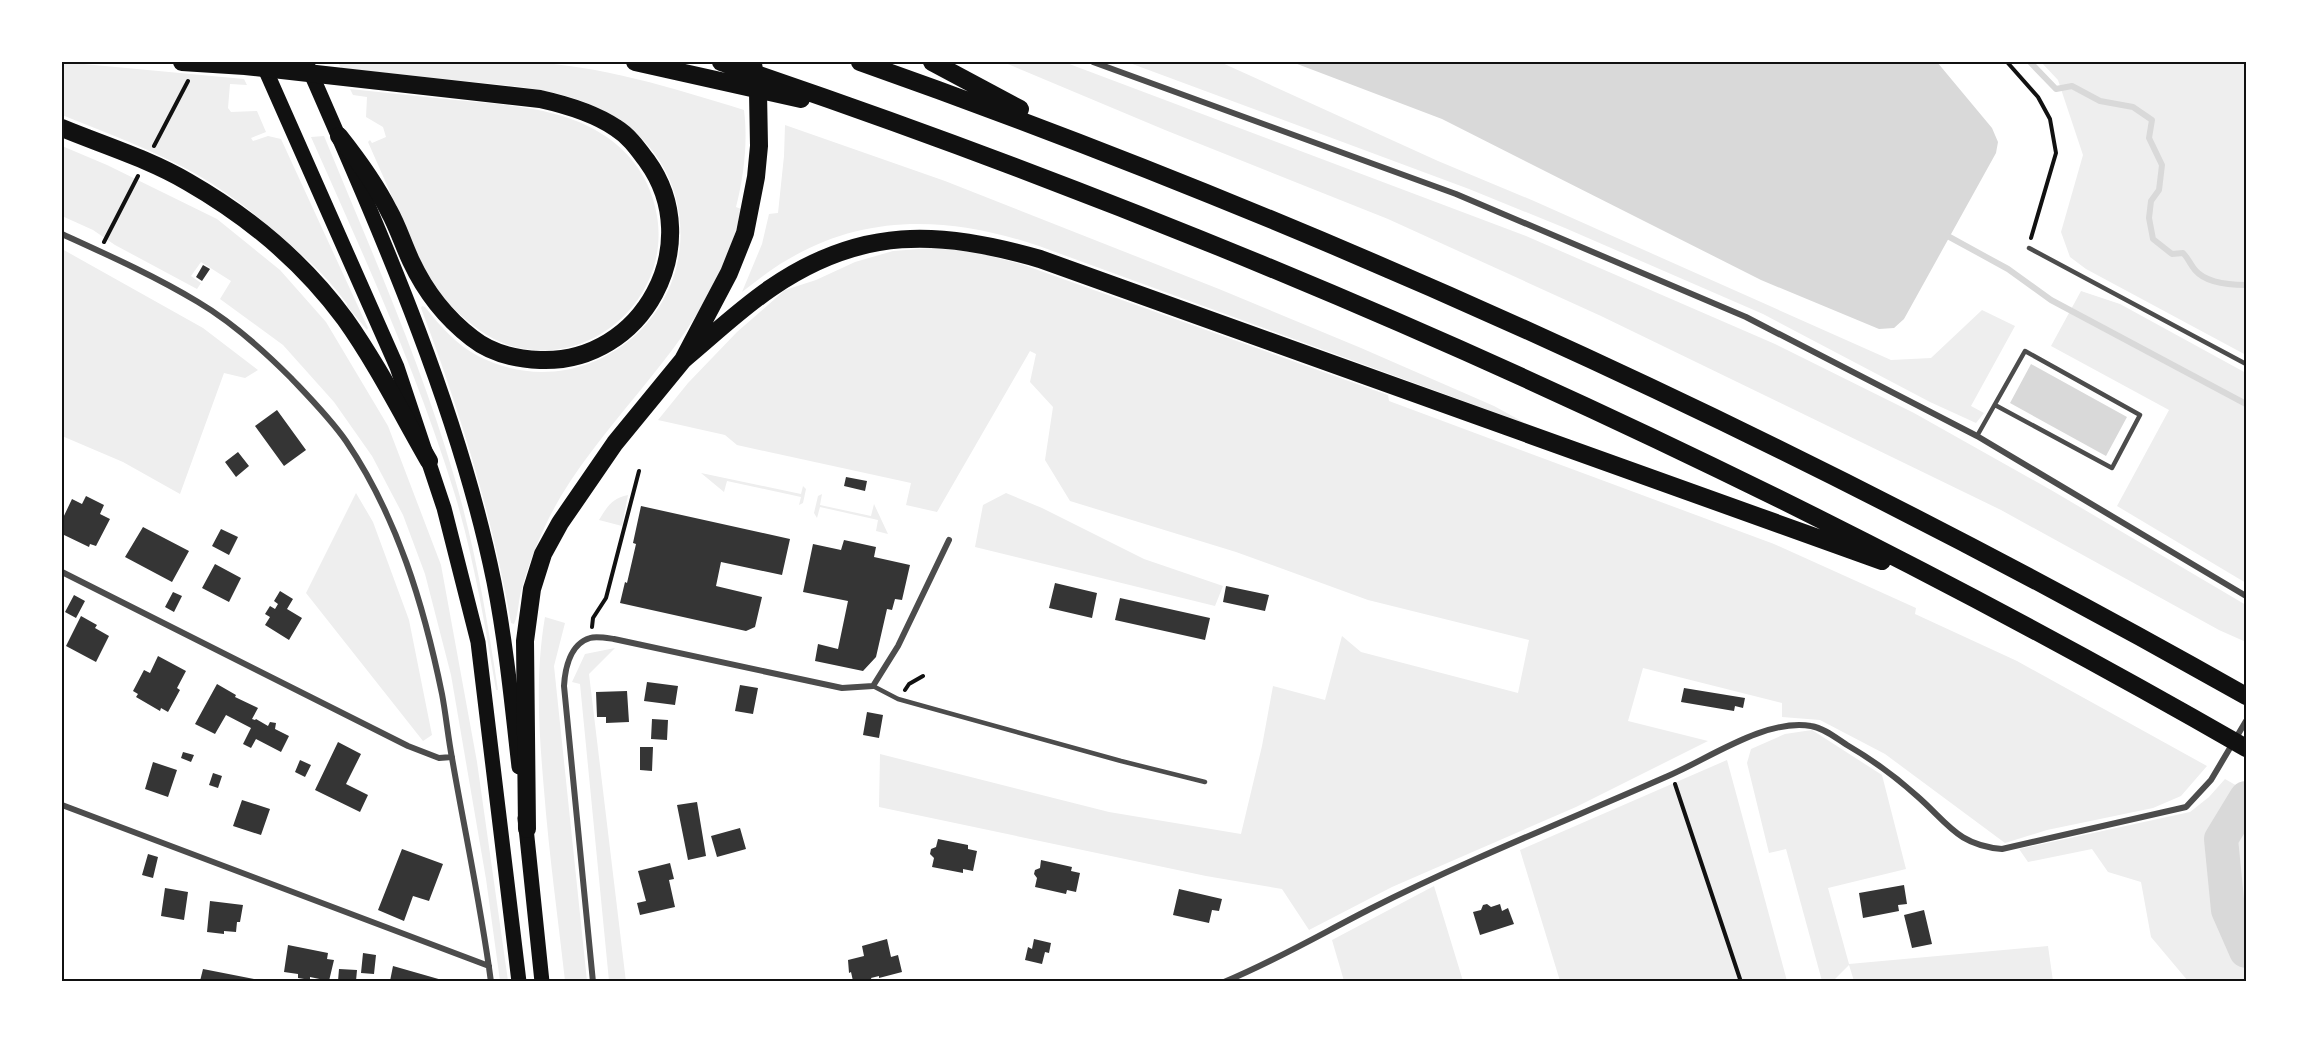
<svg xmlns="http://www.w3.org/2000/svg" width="2308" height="1043" viewBox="0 0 2308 1043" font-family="Merriweather,serif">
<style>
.green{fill:#eee}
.water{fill:#d9d9d9}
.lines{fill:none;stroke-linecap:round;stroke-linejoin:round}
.stream{stroke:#d9d9d9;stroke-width:6}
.river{stroke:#d9d9d9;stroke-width:34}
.building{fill:#353535}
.path{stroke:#111;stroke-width:4}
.service{stroke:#4c4c4c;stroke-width:4.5}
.minor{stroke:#4c4c4c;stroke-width:6}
.primary{stroke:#111;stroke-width:15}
.motorway{stroke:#111;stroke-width:18}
.neatline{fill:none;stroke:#111;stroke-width:2}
</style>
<rect width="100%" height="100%" fill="#fff"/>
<!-- green -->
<path class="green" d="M62,62l182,17 3,6 -17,-1 -2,24 3,4 26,-1 9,21 -15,6 2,3 15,-5 13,3 87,189 -1,2 -20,-24v-2c-13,-18 -27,-33 -43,-47 -34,-31 -68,-60 -108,-83 -43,-24 -89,-41 -134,-59z
M338,62c62,0 125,-3 188,0 74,3 147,26 218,48 4,31 0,66 -8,97l5,2c-23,117 -121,190 -180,287 -17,29 -30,60 -39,92 -4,12 -3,25 -8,36l-3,-1c-19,-108 -51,-212 -90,-315l1,-2 3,1c15,19 32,38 53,49 108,56 230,-44 197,-161 -11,-40 -41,-70 -79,-88 -38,-18 -82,-21 -124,-25 -44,-5 -87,-9 -131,-14z
M1003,62h61l462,174 249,108 139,69 137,77 195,115v37l-27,-12 -218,-120 -400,-194 -213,-97 -223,-89z
M1127,62h93l218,99 96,40 357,159 40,-2 51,-48 33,16 -44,80 13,7 -8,10 -46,-21 -167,-88 -198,-86 -96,-39z
M2041,62h205v293l-160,-86 -16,-12 -9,-25 22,-77 -25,-75z
M350,89c35,4 70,7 105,11 52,5 112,7 156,40 25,19 41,45 46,76 14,83 -68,155 -149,129 -20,-7 -37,-20 -53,-35 -26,-26 -40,-60 -54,-93 -11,-25 -22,-50 -33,-75l2,-2 2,3 14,-6 -3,-10 -17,-10 1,-20 -14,-2z
M785,125l160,56 274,108 142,59 133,58 33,18 -488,-178c-86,-29 -172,-34 -252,14 -16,9 -30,21 -45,32l20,-48 7,-30 9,-1 6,-57z
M324,136c46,112 96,224 130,340 21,70 33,142 44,214h-2c-11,-65 -22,-131 -41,-195 -38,-124 -92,-241 -144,-358z
M62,146l45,19 110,54 63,51 46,52 62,104 53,139 36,197 31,219h-8l-14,-102 -35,-204 -26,-101 -22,-59 -31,-59 -38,-54 -51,-57 -63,-46 11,-18 -30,-19 -10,14 10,7 -4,6 -82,-44 -22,-15 -31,-14z
M932,248l43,4 46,12 367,131 1,6 385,143 142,64 -1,6 102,47 190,105 -26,30 -28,12 -106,22 -42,13 -120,-89 -65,-34 -38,-3v-14l-139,-35 -15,53 80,20 -132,66 -184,80 -83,43 -27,-41 -76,-13 -327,-69 1,-53 229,58 132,22 21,-88 11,-60 52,14 17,-64 19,16 157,41 11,-53 -161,-40 -132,-48 -166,-51 -25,-41 8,-53 -23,-25 6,-28 -6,-3 -93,161 -31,-7 5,-22 -174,-38 -12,-10 -67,-15 30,-37 49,-51 48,-42 31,-10 39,-18 38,-11z
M62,249l141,79 55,42 -13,8 -21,-5 -44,121 -57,-32 -61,-26z
M2081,291l39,13 126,69v210l-129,-77 52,-96 -118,-64z
M701,473l100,21 2,-8 3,3 -3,14 -4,2 2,-8 -74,-16 -3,11z
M356,493l17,29 36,98 23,115 -9,6 -117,-148z
M1006,493l36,15 102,51 79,27 -8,20 -240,-59 8,-42z
M822,494l-2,11 51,11 3,-12 14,30 -12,-3 2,-11 -58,-13 -3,11 -3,-5 4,-17z
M628,495l-6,31 -23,-6c8,-13 13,-22 29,-25z
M545,617l20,6 -11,43 33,315h-22c-7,-63 -16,-127 -21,-191 -5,-58 -9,-115 1,-173z
M615,648l-26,26 37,308 -17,-1 -29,-297 -8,-2 13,-28z
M1812,730l70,45 24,94 -78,19 21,76 199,-18 5,35h-199l-5,-16 -16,16h-11l-36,-132 -17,4 -22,-90 4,-14 34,-15z
M1727,760l60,221h-227l-40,-131z
M2225,779l21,12v190h-58l-37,-44 -10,-55 -33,-10 -16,-23 -64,13 -9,-13 171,-37 19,-15z
M1434,886l29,95h-119l-12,-41z"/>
<!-- water -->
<path class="water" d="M1292,62h645l55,66 6,14 -2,11 -92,166 -10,9 -15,1 -118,-49 -319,-161z
M2031,364l96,53 -21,39 -96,-53z"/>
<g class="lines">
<!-- stream -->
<path class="stream" d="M2030,62l26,27 16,-3 28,15 33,6 19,13 -3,18 13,27 -3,25 -8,11 -2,17 4,21 19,15 11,-1c5,5 7,11 12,17 11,13 35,15 51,15
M1944,234l64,35 43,31 195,104"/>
<!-- river -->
<path class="river" d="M2246,798l-25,41 7,71 18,41"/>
</g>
<!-- building -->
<path class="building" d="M203,265l7,4 -8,12 -6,-4z
M277,410l29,40 -22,16 -29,-40z
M238,452l11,14 -13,11 -11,-15z
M846,477l21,4 -2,10 -21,-5z
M86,496l18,9 -4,9 10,5 -14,27 -6,-2 -1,3 -27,-13 2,-4 -2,-1v-9l10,-21 10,5z
M641,506l149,33 -8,36 -61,-13 -5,24 46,11 -7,30 -9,4 -126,-28 5,-21 2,1 9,-39 -3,-1z
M143,527l46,24 -17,31 -47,-25z
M221,529l17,8 -9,18 -17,-9z
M844,540l32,7 -2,10 36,8 -8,35 -7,-1 -3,11 -5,-1 -11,48 -13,14 -48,-10 3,-17 20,5 10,-48 -45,-9 10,-48 28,6z
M215,564l26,14 -12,24 -27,-14z
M1055,583l42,10 -5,25 -43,-10z
M1226,586l43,9 -4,16 -42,-9z
M280,591l13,8 -6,10 15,9 -13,22 -24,-15 5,-8 -5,-3 5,-8 5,3 3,-5 -4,-3z
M173,592l9,4 -8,16 -9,-5z
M74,595l11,6 -9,17 -11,-6z
M1120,598l90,20 -5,22 -90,-20z
M81,616l16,9 -2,3 14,8 -13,26 -30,-16z
M158,656l28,15 -9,17 3,2 -12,22 -7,-4 -1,3 -24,-14 2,-3 -5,-3 11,-21 6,3z
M647,682l31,4 -3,19 -31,-4z
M217,684l19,11 -1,2 23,11 -6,11 3,1 1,-1 12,7 2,-4 6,1 -1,6 14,7 -8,16 -25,-13 -5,9 -8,-4 8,-16 -25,-13 -11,19 -20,-10z
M740,685l18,3 -5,26 -18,-3z
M1684,688l61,10 -2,10 -8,-2 -1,5 -53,-9z
M627,691l2,31 -23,1v-6h-9l-1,-25z
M867,712l16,3 -4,23 -16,-3z
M652,719l16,1 -1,20 -16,-1z
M338,742l23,12 -15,30 22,11 -8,17 -45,-22z
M640,747h13l-1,24 -12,-1z
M183,752l11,3 -3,7 -10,-4z
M300,760l11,5 -6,12 -10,-5z
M153,762l24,8 -9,27 -23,-8z
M213,773l9,3 -4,12 -9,-3z
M242,800l28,9 -9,26 -28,-9z
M697,802l9,54 -18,4 -11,-55z
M740,828l6,21 -29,8 -6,-21z
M938,839l30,6v4l9,2 -4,20 -10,-2v4l-31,-6 2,-9 -4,-4 1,-5 5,-2z
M402,849l41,15 -14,37 -16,-5 -9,25 -26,-11z
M148,854l10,3 -5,21 -11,-3z
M1041,860l31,7 -1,4 9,2 -4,19 -9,-2 -1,4 -31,-7 2,-9 -3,-4 1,-4 5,-2z
M670,863l4,16 -5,1 6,27 -35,8 -3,-12 9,-2 -8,-30z
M1904,885l3,19 -9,1 1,6 -36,7 -4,-25z
M165,888l23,4 -4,28 -23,-4z
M1179,889l43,10 -3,12 -7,-1 -3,13 -36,-8z
M210,901l33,4 -3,17h-3l-1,10 -12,-1v3l-17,-2z
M1487,904l4,3 9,-3 2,7 6,-3 6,16 -34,11 -7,-23 8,-2 2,-5z
M1924,910l8,34 -20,4 -8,-33z
M887,939l4,18 7,-2 4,17 -23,6v-2l-8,2 1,3h-19l-2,-9 -2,1 -1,-13 16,-4 -2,-10z
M1034,939l17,4 -2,10 -4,-1 -3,12 -17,-4 3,-13 4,2z
M288,945l40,8 -1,6 7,1 -5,21 -19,-4v3l-12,-2v-4l-14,-2z
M363,953l13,2 -2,19 -13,-1z
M393,966l49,14v1h-52z
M203,969l51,10 -1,2h-53z
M339,969l18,1 -1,11h-18z"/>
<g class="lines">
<!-- path -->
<path class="path" d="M2007,62l31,35 12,22 6,34 -25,85
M154,146l34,-65
M104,242l34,-66
M592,627l1,-9 13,-20 33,-127
M905,690l4,-6 14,-8
M1675,784l66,198"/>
<!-- service -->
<path class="service" d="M2029,248l217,116
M1977,436l48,-85 115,64 -28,53 -117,-63
M873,686l25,13 223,62 84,21"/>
<!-- minor -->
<path class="minor" d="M1093,62l363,132 290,123 231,119 269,160
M62,234c46,21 93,42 136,68 34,20 66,49 93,76 19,20 39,40 55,63 51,75 78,165 96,253 4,21 6,43 10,64 13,75 29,148 39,224
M62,572l346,174 31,12 13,-1
M62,805l427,161
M593,982l-29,-296c1,-17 6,-42 26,-48 6,-2 17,0 24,1l228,49 31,-2 25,-40 51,-106
M1224,982c51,-21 97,-48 146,-73 97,-49 198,-89 298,-133 40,-17 98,-58 143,-50 13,2 25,12 36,19 24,14 49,32 70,51 31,27 40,49 85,53l184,-42 25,-27 35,-59"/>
<!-- primary -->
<path class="primary" d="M262,62l135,305 47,141 34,134 41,340
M306,62c72,165 152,343 188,520 12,61 18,123 25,185
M525,818l17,164"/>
<!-- motorway -->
<path class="motorway" d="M182,62l63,4 295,33c27,6 54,14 76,29 13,8 22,21 31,33 60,83 -4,203 -107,199 -24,-1 -48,-6 -68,-22 -26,-20 -47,-47 -61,-77 -8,-17 -13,-34 -22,-50 -14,-28 -31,-51 -50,-75
M635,62l166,37
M721,62c529,178 1041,408 1525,686
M860,62c482,170 942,383 1386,634
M932,62l88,47
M62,128c41,17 87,31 126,54 61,35 115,80 157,137 32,45 57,95 84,142
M683,360c29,-24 57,-51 88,-72 90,-62 168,-58 269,-29l842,302
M527,829l-2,-188 7,-52 11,-35 17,-31 55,-80 68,-83 46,-87 16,-40 11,-56 3,-31 -1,-54 -5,-28"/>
</g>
<!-- border -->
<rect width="2308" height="1043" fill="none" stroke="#ffffff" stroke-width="126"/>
<rect x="63" y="63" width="2182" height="917" class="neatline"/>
</svg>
